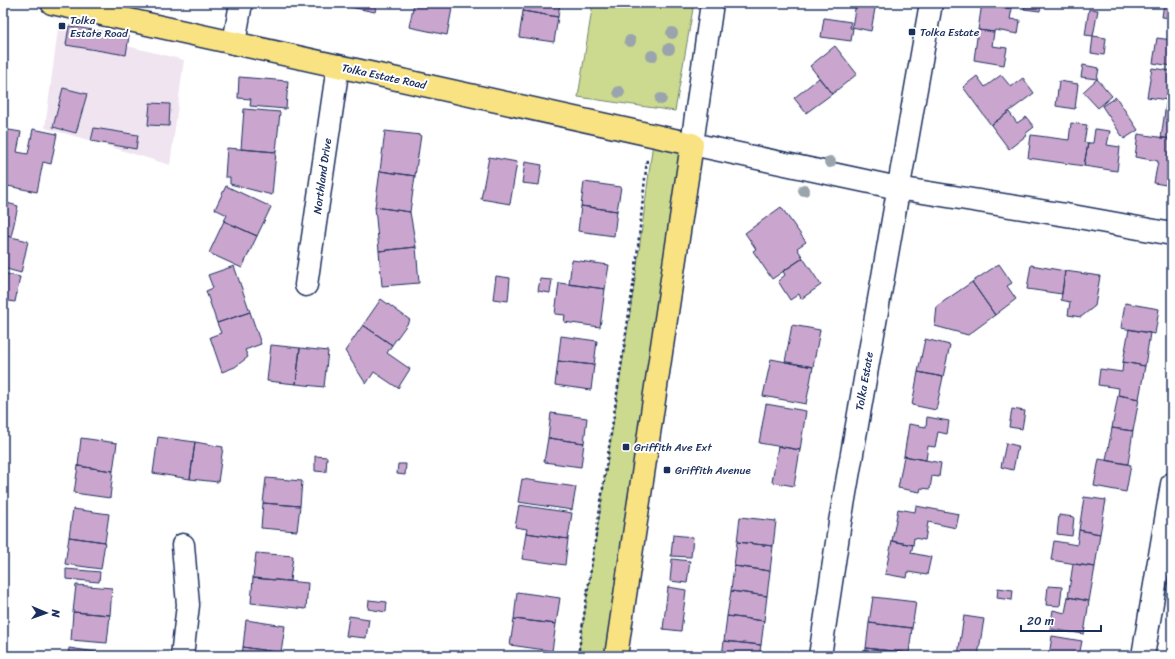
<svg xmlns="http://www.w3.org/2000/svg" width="1175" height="659" viewBox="0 0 1175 659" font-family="Sriracha,sans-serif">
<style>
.built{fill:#efe4f0}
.green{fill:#cbda8e;stroke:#738476}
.building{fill:#caa6ce;stroke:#1b2f5e}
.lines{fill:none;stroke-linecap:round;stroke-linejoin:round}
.minor-casing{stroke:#1b2f5e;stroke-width:25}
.major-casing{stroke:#1b2f5e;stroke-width:25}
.path{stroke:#1b2f5e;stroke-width:2.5;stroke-dasharray:3 3;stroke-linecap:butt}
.minor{stroke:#fff;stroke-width:22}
.major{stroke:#f8e281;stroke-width:22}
.tree{fill:#9aa4ad}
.poi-dot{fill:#1b2f5e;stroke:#fff;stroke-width:1.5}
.labels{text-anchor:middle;stroke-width:4;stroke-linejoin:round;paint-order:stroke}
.poi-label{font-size:11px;fill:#1b2f5e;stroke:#fff;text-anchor:start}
.street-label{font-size:11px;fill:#1b2f5e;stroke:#fff}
</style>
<rect width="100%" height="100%" fill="#fff"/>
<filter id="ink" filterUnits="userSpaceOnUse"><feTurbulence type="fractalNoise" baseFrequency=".025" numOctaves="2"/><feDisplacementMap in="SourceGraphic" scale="8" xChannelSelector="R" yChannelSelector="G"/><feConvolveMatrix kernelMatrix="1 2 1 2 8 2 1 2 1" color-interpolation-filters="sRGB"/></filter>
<g filter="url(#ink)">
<!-- built -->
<path class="built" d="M58,29l126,31 -14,105 -92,-28 -33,-9z"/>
<!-- green -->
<path class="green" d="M593,3h101l-19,108 -97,-14z
M653,142l38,9 -78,505h-35l59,-390z"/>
<!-- building -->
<path class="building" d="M330,3h47l-2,9z
M414,3h39l-6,32 -38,-8z
M524,3h36l-2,14 -35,-6z
M856,3h20l-5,28 -19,-4z
M982,3h17l-1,3 14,3 -2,10 10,1 -2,14 -23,-4 -1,2 -16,-2z
M1025,3h16l-1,8 -16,-2z
M1164,3h8v15l-10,-1z
M1089,9l9,1 -5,26 -8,-1z
M523,11l35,6 -4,25 -35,-5z
M824,18l27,4 -1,6h3l-2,13 -30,-4z
M69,26l60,10 -3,19 -60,-10z
M978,30l16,2 -2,14 15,2 -3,17 -30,-5z
M1093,36l13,2 -2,17 -13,-2z
M1157,38l15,2v26l-19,-3z
M835,46l22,28 -25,20 -22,-28z
M1083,65l16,3 -2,11 -16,-2z
M1152,68l20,3v34l-6,-1 1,-4 -20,-3z
M1001,75l10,12 12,-9 11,15 -43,32 -28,-38 14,-11 8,11z
M239,77l49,4 -2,28 -36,-3 1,-7 -13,-1z
M819,78l13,16 -26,19 -12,-15z
M1097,79l15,17 -14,12 -15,-16z
M1059,81l19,3 -3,25 -19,-3z
M63,88l24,6 -11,39 -23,-6z
M1116,97l22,33 -14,9 -22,-33z
M150,103l20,1 -1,22 -21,-1z
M1166,104l6,1v34l-11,-1z
M244,109l36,3 -4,40 -35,-3z
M1009,112l8,11 9,-6 8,10 -9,7 2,1 -18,14 -18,-24z
M1071,123l16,2 -3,17 4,1 -4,23 -56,-8 3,-23 38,5z
M94,128l44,7 -2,14 -45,-8z
M3,129l18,3 -4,20 11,2 5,-25 24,5 -6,30 -8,-2 -6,30 -34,-7z
M1095,129l15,2 -3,14 13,2 -3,24 -33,-5 4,-23h5z
M385,131l36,4 -6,41 -35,-5z
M1138,134l34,5v47l-18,-3 4,-22 -23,-4z
M227,148l49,4 -4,43 -42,-11v-7h-5z
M489,157l28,5 -7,42 -29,-5z
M525,162l17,3 -3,20 -17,-2z
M380,171l35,5 -5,36 -35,-5z
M584,182l37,5 -4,24 -36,-5z
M226,186l45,21 -14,29 -33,-15 3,-6 -12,-6z
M3,202l15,4 -7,31 -8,-2z
M581,206l36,5 -3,25 -36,-5z
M375,207l35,5 6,35 -37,4z
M781,207l25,35 -9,6 6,10 -31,21 -19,-28 3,-2 -11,-16z
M224,221l33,15 -15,32 -33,-15z
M3,235l25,6 -7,32 -18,-5z
M416,247l3,36 -37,3 -3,-35z
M803,258l18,27 -20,14 -2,-5 -9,6 -12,-19 7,-6 -2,-4z
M572,260l37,5 -4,24 -36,-5z
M999,264l13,19 -5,3 9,13 -21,16 -23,-33z
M1031,265l34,6 -3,23 -35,-5z
M234,266l16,46 -33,11 -11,-32 7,-3 -5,-13z
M1065,271l35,5 -5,30 -14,11 -13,-2 2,-13 -9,-2z
M3,273l17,4 -5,25 -12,-2z
M496,276l14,2 -2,23 -15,-2z
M540,279l12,1 -2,13 -12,-2z
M972,282l23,33 -27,20 -33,-9 2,-20z
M559,283l46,6 -5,38 -36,-5 1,-7 -10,-1z
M381,299l29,21 -18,25 -29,-20z
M1125,303l34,6 -4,25 -34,-6z
M250,312l11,32 -16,6 3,7 -13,10 -13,5 -12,-35 11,-4 -4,-10z
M363,325l29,20 -5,8 23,16 -12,19 -24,-16 -8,12 -21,-33z
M792,325l28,5 -7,37 -28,-5z
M1129,329l21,4 -5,33 -22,-4z
M561,336l36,5 -3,24 -36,-4z
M925,339l25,6 -7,32 -25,-5z
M271,345l29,3 -4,36 -29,-3z
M300,348l28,3 -4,36 -28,-3z
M771,359l42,8 -7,37 -43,-8z
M558,361l36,4 -3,25 -36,-5z
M1123,362l22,4 -6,33 -21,-4 1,-7 -21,-3 2,-16 22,3z
M918,372l25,5 -7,33 -24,-5z
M1118,395l21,4 -6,32 -21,-3z
M766,404l40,7 -6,39 -41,-7z
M1012,409l13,2 -3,18 -13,-2z
M551,413l36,5 -3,25 -36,-5z
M927,417l22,4 -2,13 -9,-2 -3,15 -7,-1 -2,14 -22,-4 5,-32 17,3z
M1112,428l21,3 -5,33 -22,-4z
M158,437l37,5 -5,37 -37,-6z
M81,438l36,5 -4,28 -35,-5z
M548,438l36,5 -3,24 -37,-5z
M195,442l28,5 -5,35 -28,-3z
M1006,443l12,3 -5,24 -12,-3z
M778,446l22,4 -6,36 -22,-4z
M315,456l12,1 -1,15 -11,-1z
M904,456l37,7 -2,14 -7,-1 -2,13 -9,-1 -1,4 -22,-4z
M1099,459l32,6 -5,27 -32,-6z
M398,464h8l-1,11 -8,-1z
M78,466l35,5 -3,27 -36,-5z
M266,478l36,3 -2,25 -37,-3z
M522,479l54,8 -4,23 -54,-8z
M1084,497l22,3 -6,34 -21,-4z
M263,503l37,3 -3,25 -36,-3z
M519,505l53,8 -4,26 -42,-6 1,-4 -12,-2z
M916,506l43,8 -3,14 -28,-6 -3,18 -11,-2 -1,7 -21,-4 6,-32 17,3z
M73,509l36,5 -4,28 -36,-5z
M1059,515l15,2 -2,19 -15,-2z
M740,517l36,4 -3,25 -36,-4z
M1079,530l21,4 -5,33 -44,-7 3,-19 23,4z
M526,533l42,6 -3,26 -43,-6z
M673,535l20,2 -2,20 -20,-1z
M69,537l36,5 -4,27 -36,-5z
M892,541l21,4 -2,8 20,4 -4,18 -19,-3 -1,6 -22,-4z
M737,542l36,4 -3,25 -36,-5z
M256,553l37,3 -3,25 -37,-3z
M672,559l18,2 -3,22 -17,-2z
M1073,564l22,3 -6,34 -21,-4z
M734,566l36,5 -3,25 -36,-5z
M66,569l34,3 -1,10 -33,-3z
M253,578l55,5 -2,26 -55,-6z
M76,585l36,3 -2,27 -37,-3z
M1048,586l14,1 -2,19 -14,-1z
M668,587l18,3 -5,41 -18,-2z
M998,588l15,2 -1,10 -15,-2z
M731,591l36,5 -3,25 -37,-5z
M517,592l43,6 -4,26 -42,-5z
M873,597l43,5 -4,26 -43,-5z
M1068,597l21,4 -5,33 -34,-5 3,-19 12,3z
M369,600l18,2 -1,10 -18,-3z
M73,612l37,3 -3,28 -36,-3z
M349,616l20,3 -3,19 -20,-2z
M727,616l37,5 -3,24 -37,-4z
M964,616l20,3 -6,37 -20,-1z
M514,619l42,5 -4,27 -42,-6z
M246,620l39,6 -4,27 -38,-6z
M869,623l43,5 -3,25 -43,-5z
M1052,636l30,5 -3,15h-30z
M724,641l37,4 -2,11h-37z
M243,647l38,6 -1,3h-38z
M69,648l54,8h-55z
M866,648l43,5v3h-44z"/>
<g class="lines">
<!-- minor casing -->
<g class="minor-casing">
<path id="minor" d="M712,3l-20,141 206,44 180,29 94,17
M234,43l7,-40
M306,285l32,-219
M182,656l6,-51 -5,-60
M820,656l20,-134 91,-519
M1143,656l29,-172"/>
</g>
<!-- major casing -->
<g class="major-casing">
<path id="major" d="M52,3l640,141 -76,512"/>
</g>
<!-- path -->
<path class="path" d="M578,656l58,-390 11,-107"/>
<!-- minor -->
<use href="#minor" class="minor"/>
<!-- major -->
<use href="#major" class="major"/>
</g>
<!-- trees -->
<g class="tree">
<circle cx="672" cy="33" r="6"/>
<circle cx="630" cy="41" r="6"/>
<circle cx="669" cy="49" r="6"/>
<circle cx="652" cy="56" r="6"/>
<circle cx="619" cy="92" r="6"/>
<circle cx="661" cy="99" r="6"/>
<circle cx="830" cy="162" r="6"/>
<circle cx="804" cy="190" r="6"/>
</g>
</g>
<!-- markers -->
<g class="poi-dot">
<rect x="58" y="22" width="8" height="8" rx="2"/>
<rect x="908" y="28" width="8" height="8" rx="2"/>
<rect x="622" y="443" width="8" height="8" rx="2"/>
<rect x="663" y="466" width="8" height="8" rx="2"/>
</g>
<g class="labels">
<!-- poi labels -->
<g class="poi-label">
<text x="70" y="24">Tolka<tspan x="70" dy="13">Estate Road</tspan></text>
<text x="920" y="36">Tolka Estate</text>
<text x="634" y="451">Griffith Ave Ext</text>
<text x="675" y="474">Griffith Avenue</text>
</g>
<!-- street labels -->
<g class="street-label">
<text transform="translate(384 76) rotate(12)" y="4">Tolka Estate Road</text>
<text transform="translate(322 176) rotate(-82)" y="4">Northland Drive</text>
<text transform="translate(864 381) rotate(-80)" y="4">Tolka Estate</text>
</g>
</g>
<!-- margin -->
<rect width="1175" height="659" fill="none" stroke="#fff" stroke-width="16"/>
<rect x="8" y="8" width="1159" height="643" fill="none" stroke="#1b2f5e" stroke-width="1.5" filter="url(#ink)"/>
<!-- north arrow -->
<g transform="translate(46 613) rotate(92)" stroke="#ffffff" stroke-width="3" paint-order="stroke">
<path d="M0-3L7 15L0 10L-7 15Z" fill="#1b2f5e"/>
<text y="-6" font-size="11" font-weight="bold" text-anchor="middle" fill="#1b2f5e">N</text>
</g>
<!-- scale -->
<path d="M1021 625v6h80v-6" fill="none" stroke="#1b2f5e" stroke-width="2"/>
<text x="1027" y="625" font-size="12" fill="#1b2f5e" stroke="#ffffff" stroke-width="3" paint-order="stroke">20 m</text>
</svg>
